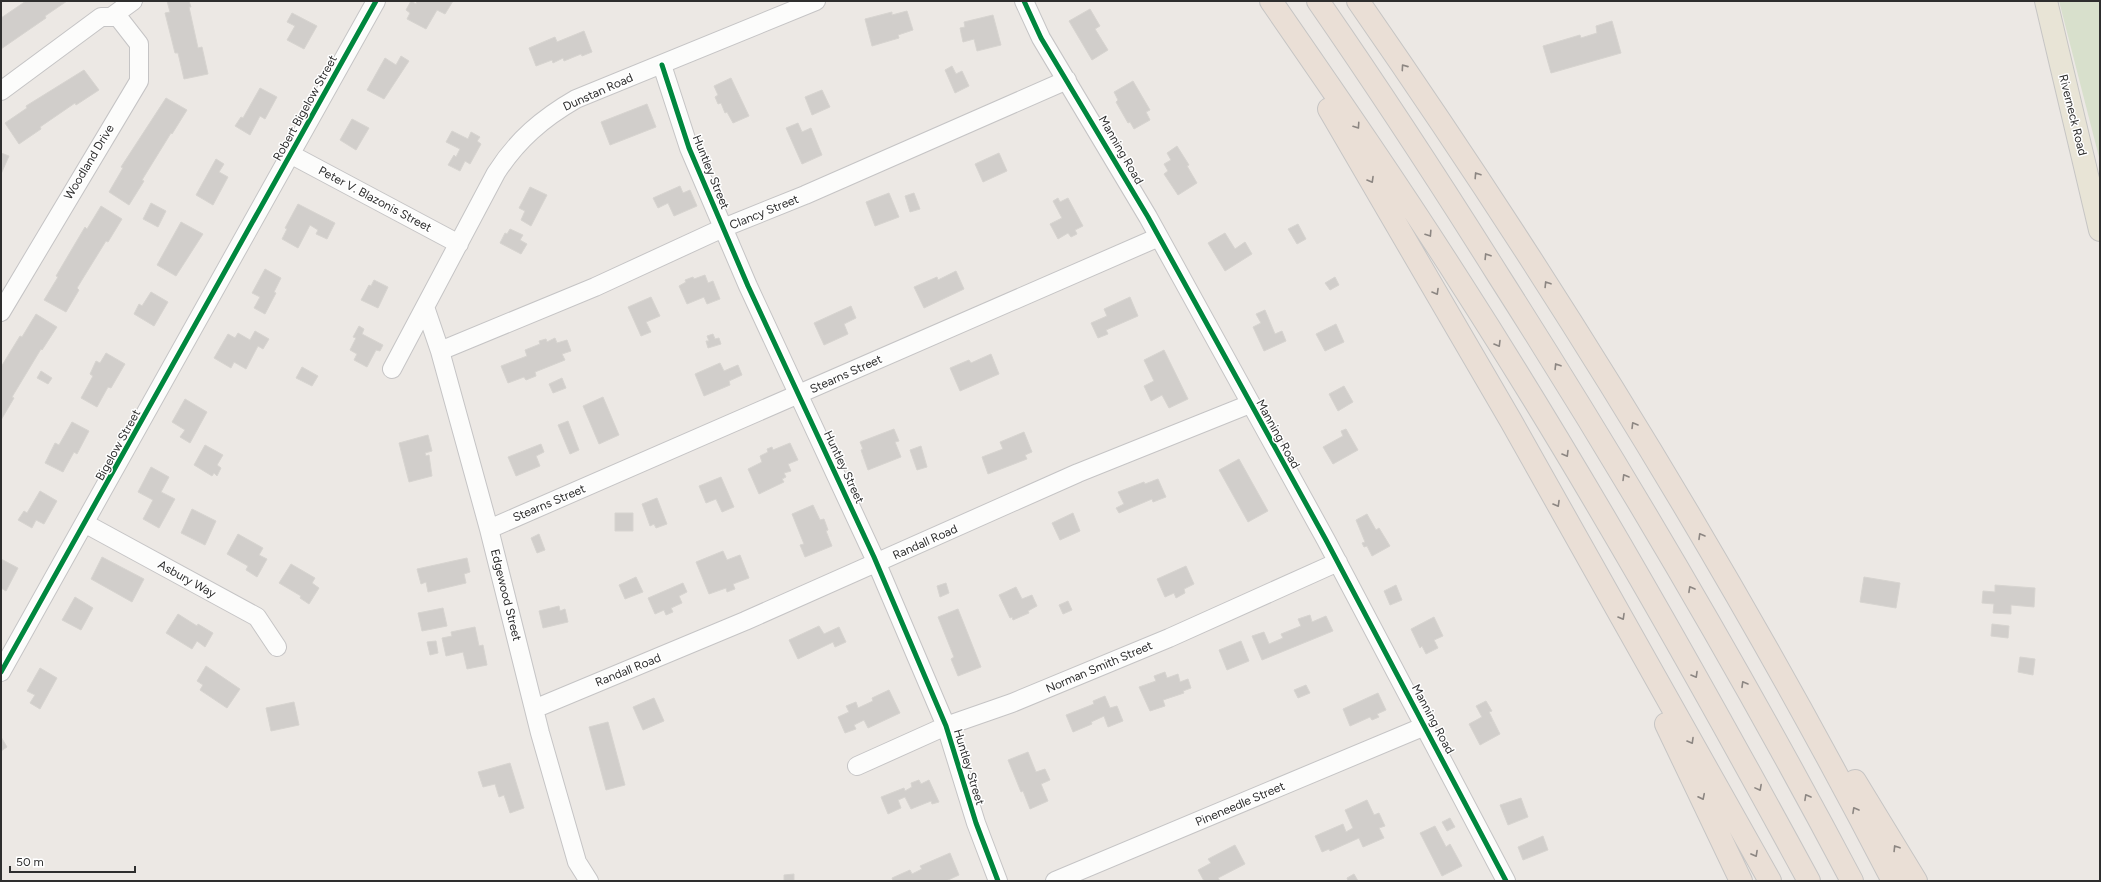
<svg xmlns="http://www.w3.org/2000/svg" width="2101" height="882" viewBox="0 0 2101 882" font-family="Figtree,sans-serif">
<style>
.cemetery{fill:#d8e0cc}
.building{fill:#d1cecb;stroke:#d7d4d0}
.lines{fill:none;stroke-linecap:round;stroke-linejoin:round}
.minor-casing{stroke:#c5c4c5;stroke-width:20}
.major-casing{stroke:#c6c5c4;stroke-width:24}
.highway-casing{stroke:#c6c5c4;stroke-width:24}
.minor{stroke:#fcfcfb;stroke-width:18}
.major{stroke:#e8e4d6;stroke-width:22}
.highway{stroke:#eadfd6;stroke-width:22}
.cycleway-casing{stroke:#fff;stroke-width:8}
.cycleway{stroke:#00873e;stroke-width:5}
.oneway{stroke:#8c8682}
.labels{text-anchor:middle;stroke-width:3;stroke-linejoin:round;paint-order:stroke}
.street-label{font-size:12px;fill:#2e2e2e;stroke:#fff}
</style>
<rect width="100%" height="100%" fill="#ece8e4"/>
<!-- cemetery -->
<path class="cemetery" d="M2059,1h41v160z"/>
<!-- building -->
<path class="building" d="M26,1h41l-22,15 1,2 -45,31v-31z
M167,1h22l2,6h-2l9,41 4,-1 6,27 -24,5 -6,-26h-3l-10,-40 5,-1z
M411,1l5,3 1,-3h36l-8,13 -8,-4 -11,19 -19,-10 3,-6 -4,-3z
M1090,9l10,17 -5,3 13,21 -16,10 -23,-39z
M907,11l6,19 -15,5 1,3 -27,8 -7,-27 27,-7v3z
M292,13l25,13 -13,23 -17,-9 8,-14 -8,-4z
M993,15l8,30 -24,6 -3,-12 -11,3 -3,-14 5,-1 -1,-5z
M1612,21l9,32 -70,20 -8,-27 37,-11 1,3 16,-5 -1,-7z
M584,31l8,21 -10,4 -1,-2 -17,7 -1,-3 -10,5 -1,-3 -16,6 -7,-18 26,-11 2,5z
M401,56l8,5 -25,38 -17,-9 18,-32 11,7z
M952,66l4,8 6,-3 7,15 -14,7 -10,-23z
M84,70l15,20 -23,15 -1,-2 -35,24 1,2 -22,15 -14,-21 22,-15 -1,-2z
M731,78l18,38 -16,7 -6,-11 -2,1 -4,-10 -3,1 -3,-7 3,-2 -4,-9z
M1133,81l17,29 -4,2 4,8 -16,9 -4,-7 -2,1 -12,-21 2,-2 -4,-8z
M260,88l17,9 -12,22 -5,-3 -10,19 -15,-9 6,-9 2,1z
M822,90l8,17 -18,8 -7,-18z
M166,98l21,12 -15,24 -1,-1 -29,47 2,1 -15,24 -20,-13 14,-24 -2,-1z
M647,104l9,23 -46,18 -9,-23z
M352,119l17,9 -13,22 -16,-10z
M798,123l4,9 9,-4 11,27 -20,9 -16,-36z
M452,131l16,8 3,-7 9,5 -3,4 4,3 -11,20 -5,-3 -5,10 -12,-6 6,-10 2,2 4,-8 -14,-7z
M1177,146l12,19 -2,1 10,17 -19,12 -14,-21 4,-3 -4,-7 7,-4 -4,-7z
M1,153l8,3 -8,18z
M999,153l8,18 -24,11 -8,-18z
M216,159l8,5 -5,8 9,5 -15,28 -17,-10z
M680,186l3,7 7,-3 7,16 -23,10 -6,-13 -10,5 -5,-10z
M530,187l17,8 -16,31 -10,-6 4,-9 -6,-3z
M889,193l10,24 -24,9 -9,-24z
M914,193l6,16 -10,3 -5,-16z
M1058,198l2,4 8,-4 15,28 -8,4 2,4 -6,3 -3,-4 -10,6 -8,-15 12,-6 -9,-17z
M151,203l15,8 -8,16 -15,-8z
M298,204l37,19 -8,16 -11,-5 2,-4 -8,-5 -12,23 -16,-9 5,-10 -2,-1z
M101,206l21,13 -14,23 -2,-1 -29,47 2,2 -13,22 -22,-12 14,-23 -2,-1 29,-49 2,2z
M181,222l22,12 -27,42 -19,-11z
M1298,224l8,15 -9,5 -9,-15z
M510,229l13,6 -3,5 7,4 -6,10 -21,-11 5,-10 2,1z
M1225,233l10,16 10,-7 7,12 -27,17 -17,-28z
M265,269l16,9 -7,14 2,1 -11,21 -11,-6 6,-11 -8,-4z
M956,271l8,18 -40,19 -10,-21 23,-10 1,3z
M705,275l3,8 5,-2 7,18 -13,5 -3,-7 -17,7 -8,-18 7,-4 -1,-2 8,-3 1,2z
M1335,277l4,8 -9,5 -5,-7z
M374,280l14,7 -10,21 -17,-8 8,-15 2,1z
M151,292l17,10 -14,24 -20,-12 5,-10 3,2z
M651,297l9,19 -14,6 5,10 -10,4 -13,-29z
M1130,297l8,19 -32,14 2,4 -10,4 -7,-15 16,-7 -3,-7z
M851,306l5,12 -12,6 4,10 -24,11 -10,-22z
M1265,310l10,24 7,-3 4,10 -22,10 -11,-24 8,-4 -5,-9z
M36,314l21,13 -15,23 -1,-1 -29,48 2,1 -13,22v-53l19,-31 2,1z
M1336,324l8,18 -19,9 -9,-17z
M359,326l5,3 -2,5 21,11 -3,6 -4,-1 -9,17 -13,-7 3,-6 -7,-4 6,-12 -3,-1z
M255,331l14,8 -6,10 -5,-3 -12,23 -12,-7 -3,6 -17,-10 14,-24 7,4 3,-5 12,7z
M713,334l2,5 4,-1 2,6 -13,4 -2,-7h3l-2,-5z
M555,338l2,5 10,-3 4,11 -9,3 3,6 -30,12 1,4 -10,4 -2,-3 -16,6 -7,-17 26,-10 -2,-6 15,-6 -1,-3 7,-2 1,3z
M1164,350l24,49 -19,9 -7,-13 -11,6 -7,-15 10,-5 -10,-21z
M106,353l19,11 -14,24 -3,-1 -11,20 -16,-9 12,-22 -3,-2 6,-13 4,2z
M991,354l8,20 -39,17 -10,-23 19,-8 2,3z
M720,363l4,8 14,-6 4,10 -13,6 1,4 -26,11 -9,-22z
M302,367l16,9 -6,10 -16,-8z
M41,371l11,7 -4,6 -11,-6z
M562,378l4,10 -13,5 -4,-9z
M1344,386l9,16 -15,9 -9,-17z
M603,397l16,38 -20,9 -16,-38z
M185,399l22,13 -17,31 -10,-6 5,-7 -13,-8z
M568,421l11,29 -9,4 -12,-29z
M72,422l17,9 -12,23 -3,-2 -11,20 -18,-9 10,-20 4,2z
M894,429l5,12 -4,1 6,15 -33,13 -7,-20 2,-1 -3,-7z
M1346,429l12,21 -25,14 -10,-17 20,-11 -2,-5z
M1024,432l8,20 -7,3 2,4 -39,15 -6,-17 21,-8 -3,-7z
M428,435l4,16 -7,2 1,3 3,-1 3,21 -23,6 -10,-39z
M790,443l8,17 -10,4 3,7 -7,2 2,4 -4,2 2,3 -25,12 -11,-25 14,-7 -2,-6 8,-4 -1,-3 5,-2 1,3z
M541,444l3,8 -8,4 4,10 -24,10 -8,-19z
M205,445l18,10 -6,10 4,3 -4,8 -3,-3 -2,3 -18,-11z
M921,446l6,21 -10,3 -7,-20z
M1239,459l29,52 -20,11 -29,-52z
M151,467l18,10 -8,15 14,7 -16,29 -16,-9 10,-19 -15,-8z
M721,477l13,30 -12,5 -6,-13 -10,4 -7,-17z
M1158,479l8,18 -13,5 -1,-3 -33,14 -3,-5 8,-4 -6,-12 26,-10 1,2z
M40,491l17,10 -13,23 -8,-4 -4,8 -14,-8 6,-9 3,2z
M657,498l10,26 -11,4 -2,-4 -4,2 -8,-22z
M813,505l7,15 4,-1 4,11 -2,1 6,15 -27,11 -5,-12 4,-1 -12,-30z
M192,509l24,12 -11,24 -24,-12z
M615,513h18v18h-18z
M1073,513l7,18 -20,9 -8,-17z
M1367,514l9,16 3,-2 11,18 -18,10 -5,-10 -3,1 -2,-4 3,-1 -9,-22z
M238,534l25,14 -4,7 8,4 -10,18 -11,-7 2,-4 -21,-12z
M539,534l6,16 -8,3 -6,-15z
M723,551l4,9 13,-5 9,23 -16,6 2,5 -8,3 -1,-4 -17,6 -13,-32z
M102,557l42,22 -12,23 -41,-23z
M467,558l3,14 -6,2 2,9 -38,9 -2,-10 -5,2 -4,-15z
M1,559l17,9 -12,23 -5,-3z
M291,564l24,14 -3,5 7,5 -10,16 -9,-6 1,-2 -22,-13z
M1186,566l8,18 -10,5 1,4 -9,5 -2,-5 -9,4 -8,-18z
M636,577l7,15 -18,7 -6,-14z
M1864,577l36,6 -4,25 -36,-6z
M683,583l4,9 -8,4 3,7 -11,5 2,4 -7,3 -2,-5 -9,4 -7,-16z
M946,583l3,10 -9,4 -3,-11z
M1396,585l6,15 -12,5 -6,-14z
M1995,585l40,3 -1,19 -23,-2v9l-18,-1 1,-9 -12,-1 1,-12 12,1z
M1016,587l6,12 10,-4 5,11 -9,5 1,2 -16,7 -1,-3 -2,1 -11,-23z
M75,597l18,11 -12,22 -19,-10z
M1068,601l4,9 -9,4 -4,-9z
M559,606l1,5 5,-2 3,13 -25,6 -4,-17z
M443,608l4,18 -25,5 -4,-18z
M958,609l23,58 -23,9 -7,-17 3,-2 -16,-40z
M178,614l19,12 1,-2 15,9 -8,14 -8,-6 -5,8 -26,-16z
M1310,615l2,7 14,-6 7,15 -71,29 -10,-24 12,-4 5,12 14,-6 -2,-4 20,-8 -3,-7z
M1434,617l9,19 -9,4 4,8 -12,6 -4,-8 -2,2 -9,-19z
M1992,624l17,2 -1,12 -17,-2z
M819,626l5,8 15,-7 7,15 -11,5 -2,-5 -35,17 -9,-19z
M475,627l4,19 4,-1 4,20 -20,4 -4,-17 -17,4 -4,-18 10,-2 -1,-4z
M436,641l2,12 -8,2 -3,-13z
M1241,641l8,20 -22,9 -8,-20z
M2020,657l15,2 -2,16 -15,-3z
M206,666l34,23 -13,19 -27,-18 3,-5 -6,-4z
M40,668l17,10 -17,31 -10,-6 5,-8 -8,-4z
M1165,672l2,6 11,-4 2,8 8,-3 3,9 -8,3 1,2 -21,7 2,6 -15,5 -11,-24 17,-6 -2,-5z
M1306,685l4,8 -12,5 -4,-8z
M889,690l11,23 -32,15 -4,-8 -10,5 2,4 -11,4 -7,-16 11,-5 -3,-6 10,-4 2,6 15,-7 -1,-3z
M1378,693l8,17 -9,4 2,3 -7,3 -2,-3 -20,9 -7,-17z
M1105,696l5,12 7,-2 6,15 -15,6 -4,-11 -13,6 1,2 -19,8 -7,-17 28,-11 -1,-3z
M654,698l10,23 -21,9 -10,-23z
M1486,701l6,10 -3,1 11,22 -20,11 -11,-21 13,-7 -6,-11z
M294,702l5,23 -28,6 -5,-23z
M608,722l17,63 -19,5 -17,-63z
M1,737l6,10 -6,4z
M1028,752l8,20 9,-3 5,11 -9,4 7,17 -18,8 -7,-18 -2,1 -13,-32z
M510,763l14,45 -14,5 -6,-18 -5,2 -4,-13 -12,3 -5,-15z
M919,780l2,4 8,-4 10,22 -7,2 -1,-3 -20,8 -6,-12 -7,3 3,8 -13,6 -7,-17 23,-9 1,3 7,-4 -1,-4z
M1521,798l7,19 -20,8 -8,-20z
M1367,800l7,15 5,-2 6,13 -6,2 5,10 -21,9 -4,-9 -29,13 -1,-2 -7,3 -7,-16 28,-12 3,8 7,-4 -8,-18z
M1450,818l5,9 -8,4 -5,-9z
M1435,826l11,21 4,-3 12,22 -20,10 -22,-43z
M1543,836l5,14 -25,10 -5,-13z
M1235,845l10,19 -27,14 2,3h-16l-6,-11 13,-7 -3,-4z
M950,853l9,22 -13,6h-53l-1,-3 18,-8 2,4 10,-5 -2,-3z
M794,874v7h-10v-6z
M1354,874l4,7h-10l-1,-3z"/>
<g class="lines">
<!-- minor casing -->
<g class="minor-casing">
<path id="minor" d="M1024,1l17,37 107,179 178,323 180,341
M111,17l22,-16
M662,65l27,83 59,138 126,271 72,169 30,97 22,58
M1,91l100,-74h17l21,27v37l-138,231
M290,154l169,90
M425,307l15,44 49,178 51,204 37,129 12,19
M440,351l155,-64 128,-59 82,-33 262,-115
M392,369l104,-196c21,-33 47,-55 80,-74l240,-98
M86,524l171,93 20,30
M489,529l670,-292
M1,672l375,-671
M534,709l211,-88 333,-148 172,-69
M857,766l89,-40 66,-23 157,-65 169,-76
M1055,881l370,-155"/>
</g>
<!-- major casing -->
<g class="major-casing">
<path id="major" d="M2046,1l54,229"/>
</g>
<!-- highway casing -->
<g class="highway-casing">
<path id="highway" d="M1271,1c65,94 130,188 191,284 124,193 237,394 347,596
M1318,1c63,91 123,183 182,277 125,196 243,397 352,603
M1358,1c196,282 377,575 535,880
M1329,109l182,312 259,460
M1666,724l75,157
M1855,781l61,100"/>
</g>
<!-- minor -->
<use href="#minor" class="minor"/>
<!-- major -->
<use href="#major" class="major"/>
<!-- highway -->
<use href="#highway" class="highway"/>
<!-- cycleway casing -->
<g class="cycleway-casing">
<path id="cycleway" d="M1024,1l17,37 107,179 178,323 180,341
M662,65l27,83 59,138 126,271 72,169 30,97 22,58
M1,672l375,-671"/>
</g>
<!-- cycleway -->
<use href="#cycleway" class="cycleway"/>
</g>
<!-- one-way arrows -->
<defs><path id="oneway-chevron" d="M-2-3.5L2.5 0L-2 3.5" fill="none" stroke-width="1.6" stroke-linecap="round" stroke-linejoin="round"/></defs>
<g class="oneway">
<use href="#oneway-chevron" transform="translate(1404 67) rotate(-125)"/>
<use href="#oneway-chevron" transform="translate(1357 126) rotate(56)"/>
<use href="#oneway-chevron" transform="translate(1477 175) rotate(-123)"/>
<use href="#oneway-chevron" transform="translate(1371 180) rotate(60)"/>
<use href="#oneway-chevron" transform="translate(1429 234) rotate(57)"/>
<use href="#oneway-chevron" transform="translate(1487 256) rotate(-122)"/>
<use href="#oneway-chevron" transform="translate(1547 284) rotate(-122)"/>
<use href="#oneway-chevron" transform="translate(1436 292) rotate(60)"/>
<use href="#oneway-chevron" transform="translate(1498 344) rotate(59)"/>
<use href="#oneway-chevron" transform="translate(1557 366) rotate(-122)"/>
<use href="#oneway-chevron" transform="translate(1634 425) rotate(-121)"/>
<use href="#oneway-chevron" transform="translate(1566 454) rotate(59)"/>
<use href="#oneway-chevron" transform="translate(1625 477) rotate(-121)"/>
<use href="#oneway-chevron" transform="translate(1557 504) rotate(60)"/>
<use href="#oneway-chevron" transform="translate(1701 536) rotate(-120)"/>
<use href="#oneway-chevron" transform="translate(1691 589) rotate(-119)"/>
<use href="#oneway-chevron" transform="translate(1622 617) rotate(60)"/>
<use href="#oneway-chevron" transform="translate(1695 675) rotate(60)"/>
<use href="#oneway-chevron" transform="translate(1744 684) rotate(-120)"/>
<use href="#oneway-chevron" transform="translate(1691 741) rotate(60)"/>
<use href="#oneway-chevron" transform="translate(1759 788) rotate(62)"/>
<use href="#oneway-chevron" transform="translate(1702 797) rotate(64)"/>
<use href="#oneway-chevron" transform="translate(1807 797) rotate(-119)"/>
<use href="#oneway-chevron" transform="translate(1855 810) rotate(-119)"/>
<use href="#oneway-chevron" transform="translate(1896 848) rotate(-122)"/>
<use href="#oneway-chevron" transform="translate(1755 854) rotate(61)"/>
</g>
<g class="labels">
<!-- street labels -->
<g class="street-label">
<text transform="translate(598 92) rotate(-24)" y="4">Dunstan Road</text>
<text transform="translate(305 108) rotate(-61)" y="4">Robert Bigelow Street</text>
<text transform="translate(2073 115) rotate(76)" y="4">Riverneck Road</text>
<text transform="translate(1121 150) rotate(60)" y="4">Manning Road</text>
<text transform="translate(89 162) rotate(-59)" y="4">Woodland Drive</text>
<text transform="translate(711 172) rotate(68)" y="4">Huntley Street</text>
<text transform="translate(375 199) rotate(28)" y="4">Peter V. Blazonis Street</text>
<text transform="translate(764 212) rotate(-22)" y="4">Clancy Street</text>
<text transform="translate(846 374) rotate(-24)" y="4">Stearns Street</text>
<text transform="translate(1278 434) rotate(61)" y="4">Manning Road</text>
<text transform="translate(118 445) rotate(-61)" y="4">Bigelow Street</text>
<text transform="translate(844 467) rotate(65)" y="4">Huntley Street</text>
<text transform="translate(549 503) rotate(-23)" y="4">Stearns Street</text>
<text transform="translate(925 542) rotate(-24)" y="4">Randall Road</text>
<text transform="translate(187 579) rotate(29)" y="4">Asbury Way</text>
<text transform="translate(506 595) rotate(76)" y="4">Edgewood Street</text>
<text transform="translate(1099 667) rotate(-23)" y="4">Norman Smith Street</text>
<text transform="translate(628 670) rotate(-22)" y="4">Randall Road</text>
<text transform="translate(1433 719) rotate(62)" y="4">Manning Road</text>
<text transform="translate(969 767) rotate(73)" y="4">Huntley Street</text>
<text transform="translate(1240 804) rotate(-23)" y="4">Pineneedle Street</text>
</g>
</g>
<!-- border -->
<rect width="2101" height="882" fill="none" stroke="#2e2e2e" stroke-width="4"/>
<!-- scale -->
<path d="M10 866v6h125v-6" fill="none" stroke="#2e2e2e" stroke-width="2"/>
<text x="16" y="866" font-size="12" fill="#2e2e2e" stroke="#ffffff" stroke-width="3" paint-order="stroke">50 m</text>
</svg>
